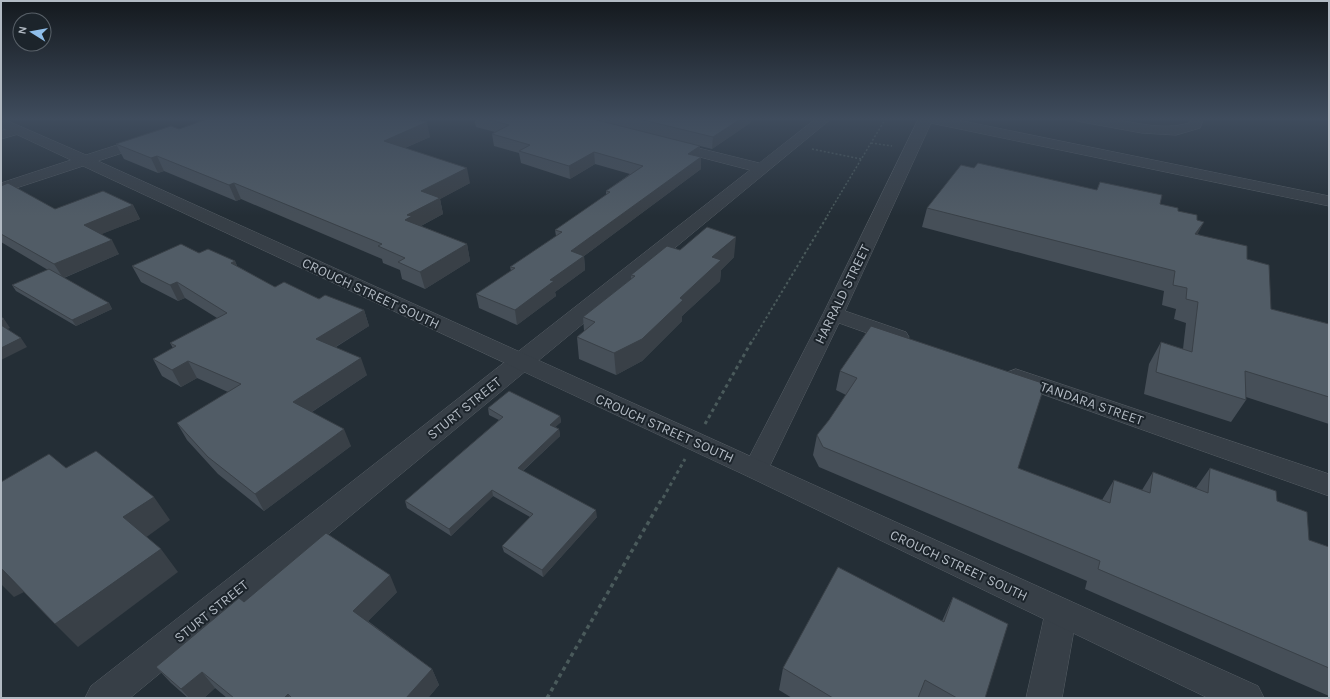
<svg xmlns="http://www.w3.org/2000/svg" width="1330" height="699" viewBox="0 0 1330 699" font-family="Karla,sans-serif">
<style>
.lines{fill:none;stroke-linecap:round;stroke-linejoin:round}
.minor-casing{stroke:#555d64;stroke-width:1}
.tertiary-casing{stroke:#555d64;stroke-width:1}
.path-far3{stroke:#4a5a5b;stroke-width:1.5;stroke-dasharray:2 2;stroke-linecap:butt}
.path-far2{stroke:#4a5a5b;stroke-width:2;stroke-dasharray:2.5 2.5;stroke-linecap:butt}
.path-far1{stroke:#4a5a5b;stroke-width:3;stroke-dasharray:3.5 3.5;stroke-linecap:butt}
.path{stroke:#4a5a5b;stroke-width:3.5;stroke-dasharray:4 4;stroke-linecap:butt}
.minor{fill:#373f47;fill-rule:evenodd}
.tertiary{fill:#373f47;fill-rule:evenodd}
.wall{fill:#464f58}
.shaded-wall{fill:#394047}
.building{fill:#515c66;stroke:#394047}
.labels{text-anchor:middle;stroke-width:4;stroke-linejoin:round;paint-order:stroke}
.street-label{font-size:14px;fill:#b2bac3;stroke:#1c242b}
</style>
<rect width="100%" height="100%" fill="#242e36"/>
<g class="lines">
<!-- minor casing -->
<g class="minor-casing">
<path id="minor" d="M817,118h15l-702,580h-45l6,-12 659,-516 -85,-22 -2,-3 2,-3 5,-1 89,22z
M919,118h29l381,78v10l-398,-83 -86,188 61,21 3,5 -3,5 -8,2 -59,-21 -74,153 -9,3 -9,-3 -4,-7 80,-155z
M1075,118c11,0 21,-1 31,0 28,4 56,13 83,5l1,-5h14l-4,10 -24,7 -34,-2 -60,-11 -5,-1z
M17,126l5,1 2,3 -2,3 -21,6v-8z
M1016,369l313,105v22l-321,-114 -4,-5 4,-5z
M1061,598l11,5 5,10 -15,85h-36l19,-85 5,-10z"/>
</g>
<!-- tertiary casing -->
<g class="tertiary-casing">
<path id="tertiary" d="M1,118l85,37 56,-18 5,-1 5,1 2,3 -2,3 -54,18 1160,525 6,12h-56l-461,-222 -664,-310 -82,27v-10l70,-23 -70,-33z"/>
</g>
<!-- path-far3 -->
<path class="path-far3" d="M871,143l21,3
M812,149l49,10
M827,216l59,-98"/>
<!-- path-far2 -->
<path class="path-far2" d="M753,340l75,-125"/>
<!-- path-far1 -->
<path class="path-far1" d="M705,424l48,-85
M663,498l22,-39"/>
<!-- path -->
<path class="path" d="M547,698l116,-201"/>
<!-- minor -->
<use href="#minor" class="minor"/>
<!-- tertiary -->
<use href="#tertiary" class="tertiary"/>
</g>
<!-- wall -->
<path class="wall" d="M48,118h15l-9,3z
M474,118h277l-1,5 -38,26 -12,-3 -1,11h2v12l-117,87 1,14 -30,22 1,4 -39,29 -38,-17 -3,-14 35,-23 -1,-4 46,-31 -1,-6 51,-35v-4l24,-17 -35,-10 -25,15 -49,-16 -2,-10 -25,-7 -2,-12 3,-2 -19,-5z
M179,129l251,8 -25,11 65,35 -30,16 3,15 -22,12 46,18 3,17 -45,28 -23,-10 -2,-9 -17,-7 -1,-4 -141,-60 -5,2 -72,-30 -6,2 -34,-14 -8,-15z
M974,168l123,22 3,-8 78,29 19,9 1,14 49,25 24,50 58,15v100l-83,-27v3l-15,22 -87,-28 5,-30 12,-22 22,7 3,-26 -12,-4 2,-10 -14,-4 2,-14 -242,-64 5,-19z
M1,186l54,23 78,-4 7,14 -39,15 18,20 -55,24 45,25 3,6 -36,17 -60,-35 -4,-6 36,-15 -47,-28z
M680,250l54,7 -13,13 -1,11 -38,35v5l-40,40 -26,14 -37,-16 -2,-22 7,-6 -1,-14 48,-38v-4z
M199,253l36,8 2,5 38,21 89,23 5,16 -33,21 31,28 -55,37 39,34 -87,65 -46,-37 -31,-34 -10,-17 51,-31 -31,-14 -16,9 -19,-11 -9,-17 20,-11 -3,-5 47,-25 -32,-20 -7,3 -37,-19 -9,-16z
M871,326l147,142 84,32 12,-20 28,10 11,-18 43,16 14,-20 67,33 32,39 20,7v149l-244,-107 2,-8 -268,-114 -6,-12 4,-20 12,-15 17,-25 -10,-5 4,-19z
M488,408l72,8 1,6 -6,5 4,2 1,7 -37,35 74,46 -54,60 -39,-25 -2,-6 28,-29 -37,-21 -42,40 -44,-28 -2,-7 94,-81 -10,-5z
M397,592l-29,29 64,48 7,16 -11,13h-201l-12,-10 -11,10h-16l-17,-15 -15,-16 88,-65z
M953,597l32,101h-193l-13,-8 4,-22 159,-47z"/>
<!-- shaded-wall -->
<path class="shaded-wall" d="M53,118h10l-9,3z
M742,118h9l-1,5 -38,26 1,-12z
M427,122l3,15 -42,18 -4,-14z
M700,146l-1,12 -11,-4z
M594,152l1,12 -25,15 -1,-13z
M157,156l7,15 -6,2 -7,-15z
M701,157v12l-117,87 1,14 -30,22 1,4 -39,29 -2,-15 35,-30 21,-29z
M467,168l3,15 -30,16 3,15 -28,15 -10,-9 2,-5 14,-24z
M234,183l7,16 -5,2 -7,-16z
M133,205l7,14 -48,19 -8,-13z
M1204,222l-10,19 1,-7z
M736,237l-2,20 -13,13 -1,11 -38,35v5l-40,40 -26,14 -2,-22 66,-55 32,-41z
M112,240l7,14 -56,24 -9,-14z
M467,244l3,17 -45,28 -5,-17z
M235,261l7,16 -11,-14z
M177,282l8,16 -7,3 -8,-16z
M109,303l3,6 -36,17 -4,-6z
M364,310l5,16 -47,29 -6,-16z
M4,319l6,9 -7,3 -2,-3v-7z
M21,338l6,9 -26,13v-12z
M361,358l6,17 -66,44 -8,-17z
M188,361l9,17 -16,9 -9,-17z
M560,416l1,6 -10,9 -1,-6z
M344,429l7,17 -87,65 -9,-17z
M559,429l1,7 -41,38 -1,-6z
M492,490l1,6 -42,40 -2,-7z
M154,497l16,23 -29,21 -18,-24z
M596,510l1,7 -54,60 -1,-7z
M161,549l17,23 -100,75 -23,-23z
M1,569h1l22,23 -10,5 -13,-13z
M390,575l7,17 -36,36 -8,-17z
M432,669l7,16 -11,13h-22z
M202,672l13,16 -11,10h-15l-8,-9z
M288,694l2,4h-6z"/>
<!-- building -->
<path class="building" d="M210,118h203l14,4 -43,19 83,27 -46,23 19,7 -33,17 5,1 -7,4 62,24 -47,28 -22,-10 7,-4 -27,-12 4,-2 -148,-61 -5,2 -72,-29 -6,2 -35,-14 55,-18 8,3z
M483,118h106l111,28 -12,8 13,3 -130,94 13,5 -34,24 4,1 -39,29 -39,-16 39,-26 -5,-1 52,-35 -7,-2 55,-38 -4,-1 37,-25 -49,-14 -25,14 -50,-15 11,-6 -38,-11 17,-9z
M635,118h107l-29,19z
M978,163l119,27 3,-8 62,13 -2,9 18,4v3l19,4v5l7,2 -9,12 52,12v13l22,6 2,44 58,15v73l-84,-26 1,29 -90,-28 5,-30 31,10 6,-50 -12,-3 1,-11 -14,-3 2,-14 -248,-63 34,-43 13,3z
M8,183l47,26 48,-18 30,14 -49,20 28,15 -58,24 -53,-30v-48z
M707,227l29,10 -24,20 9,3 -41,38 3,2 -41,39 -28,14 -37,-16 18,-15 -12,-5 52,-41 -4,-1 36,-29 13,4z
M181,244l18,9 9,-4 27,12 -4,2 44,24 9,-5 35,17 6,-4 39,15 -48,29 45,19 -68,44 51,27 -89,65 -47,-37 -31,-34 64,-39 -53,-23 -16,9 -19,-11 23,-13 -6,-3 57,-30 -50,-31 -7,3 -38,-19z
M49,269l60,34 -37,17 -60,-35z
M1,317l3,2 -3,2z
M1,325l20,13 -20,10z
M871,326l174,58 -27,84 92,35 4,-23 36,13 3,-21 55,21 2,-25 66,23 1,10 30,11 2,28 20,7v121l-231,-99 2,-8 -277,-114 -6,-12 12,-15 28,-42 -17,-7z
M509,391l51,25 -10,9 9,4 -41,39 78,42 -54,60 -40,-24 31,-32 -41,-24 -43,39 -44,-28 98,-84 -15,-9z
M96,451l58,46 -31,20 38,32 -106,75 -53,-55h-1v-87l48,-28 17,14z
M326,533l64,42 -37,36 79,58 -26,29h-114l-4,-4 -4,4h-50l-32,-26 -21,17 -25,-22 83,-69 5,4z
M838,567l106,55 9,-25 55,27 -23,74h-28l-32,-18 -7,18h-85l-50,-30z"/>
<!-- sky -->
<linearGradient id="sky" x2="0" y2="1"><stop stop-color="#14191e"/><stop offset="0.55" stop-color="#3f4c5d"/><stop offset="1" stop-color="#3f4c5d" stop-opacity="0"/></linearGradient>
<rect width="1330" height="216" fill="url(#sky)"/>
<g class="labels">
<!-- street labels -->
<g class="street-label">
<text transform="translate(371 293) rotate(25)" y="5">CROUCH STREET SOUTH</text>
<text transform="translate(842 294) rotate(-64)" y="5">HARRALD STREET</text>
<text transform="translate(1092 403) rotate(19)" y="5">TANDARA STREET</text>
<text transform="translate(464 408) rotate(-39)" y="5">STURT STREET</text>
<text transform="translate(665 428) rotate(24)" y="5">CROUCH STREET SOUTH</text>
<text transform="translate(959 565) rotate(25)" y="5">CROUCH STREET SOUTH</text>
<text transform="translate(211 611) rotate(-39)" y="5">STURT STREET</text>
</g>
</g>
<!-- border -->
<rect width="1330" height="699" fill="none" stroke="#b2bac3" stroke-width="4"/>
<!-- north arrow -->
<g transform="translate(32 32) rotate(281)"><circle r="19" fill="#1c242b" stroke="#586068"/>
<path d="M0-3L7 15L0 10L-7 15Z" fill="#8fbeea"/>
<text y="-6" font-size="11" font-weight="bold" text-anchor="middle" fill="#b2bac3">N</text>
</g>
</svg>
